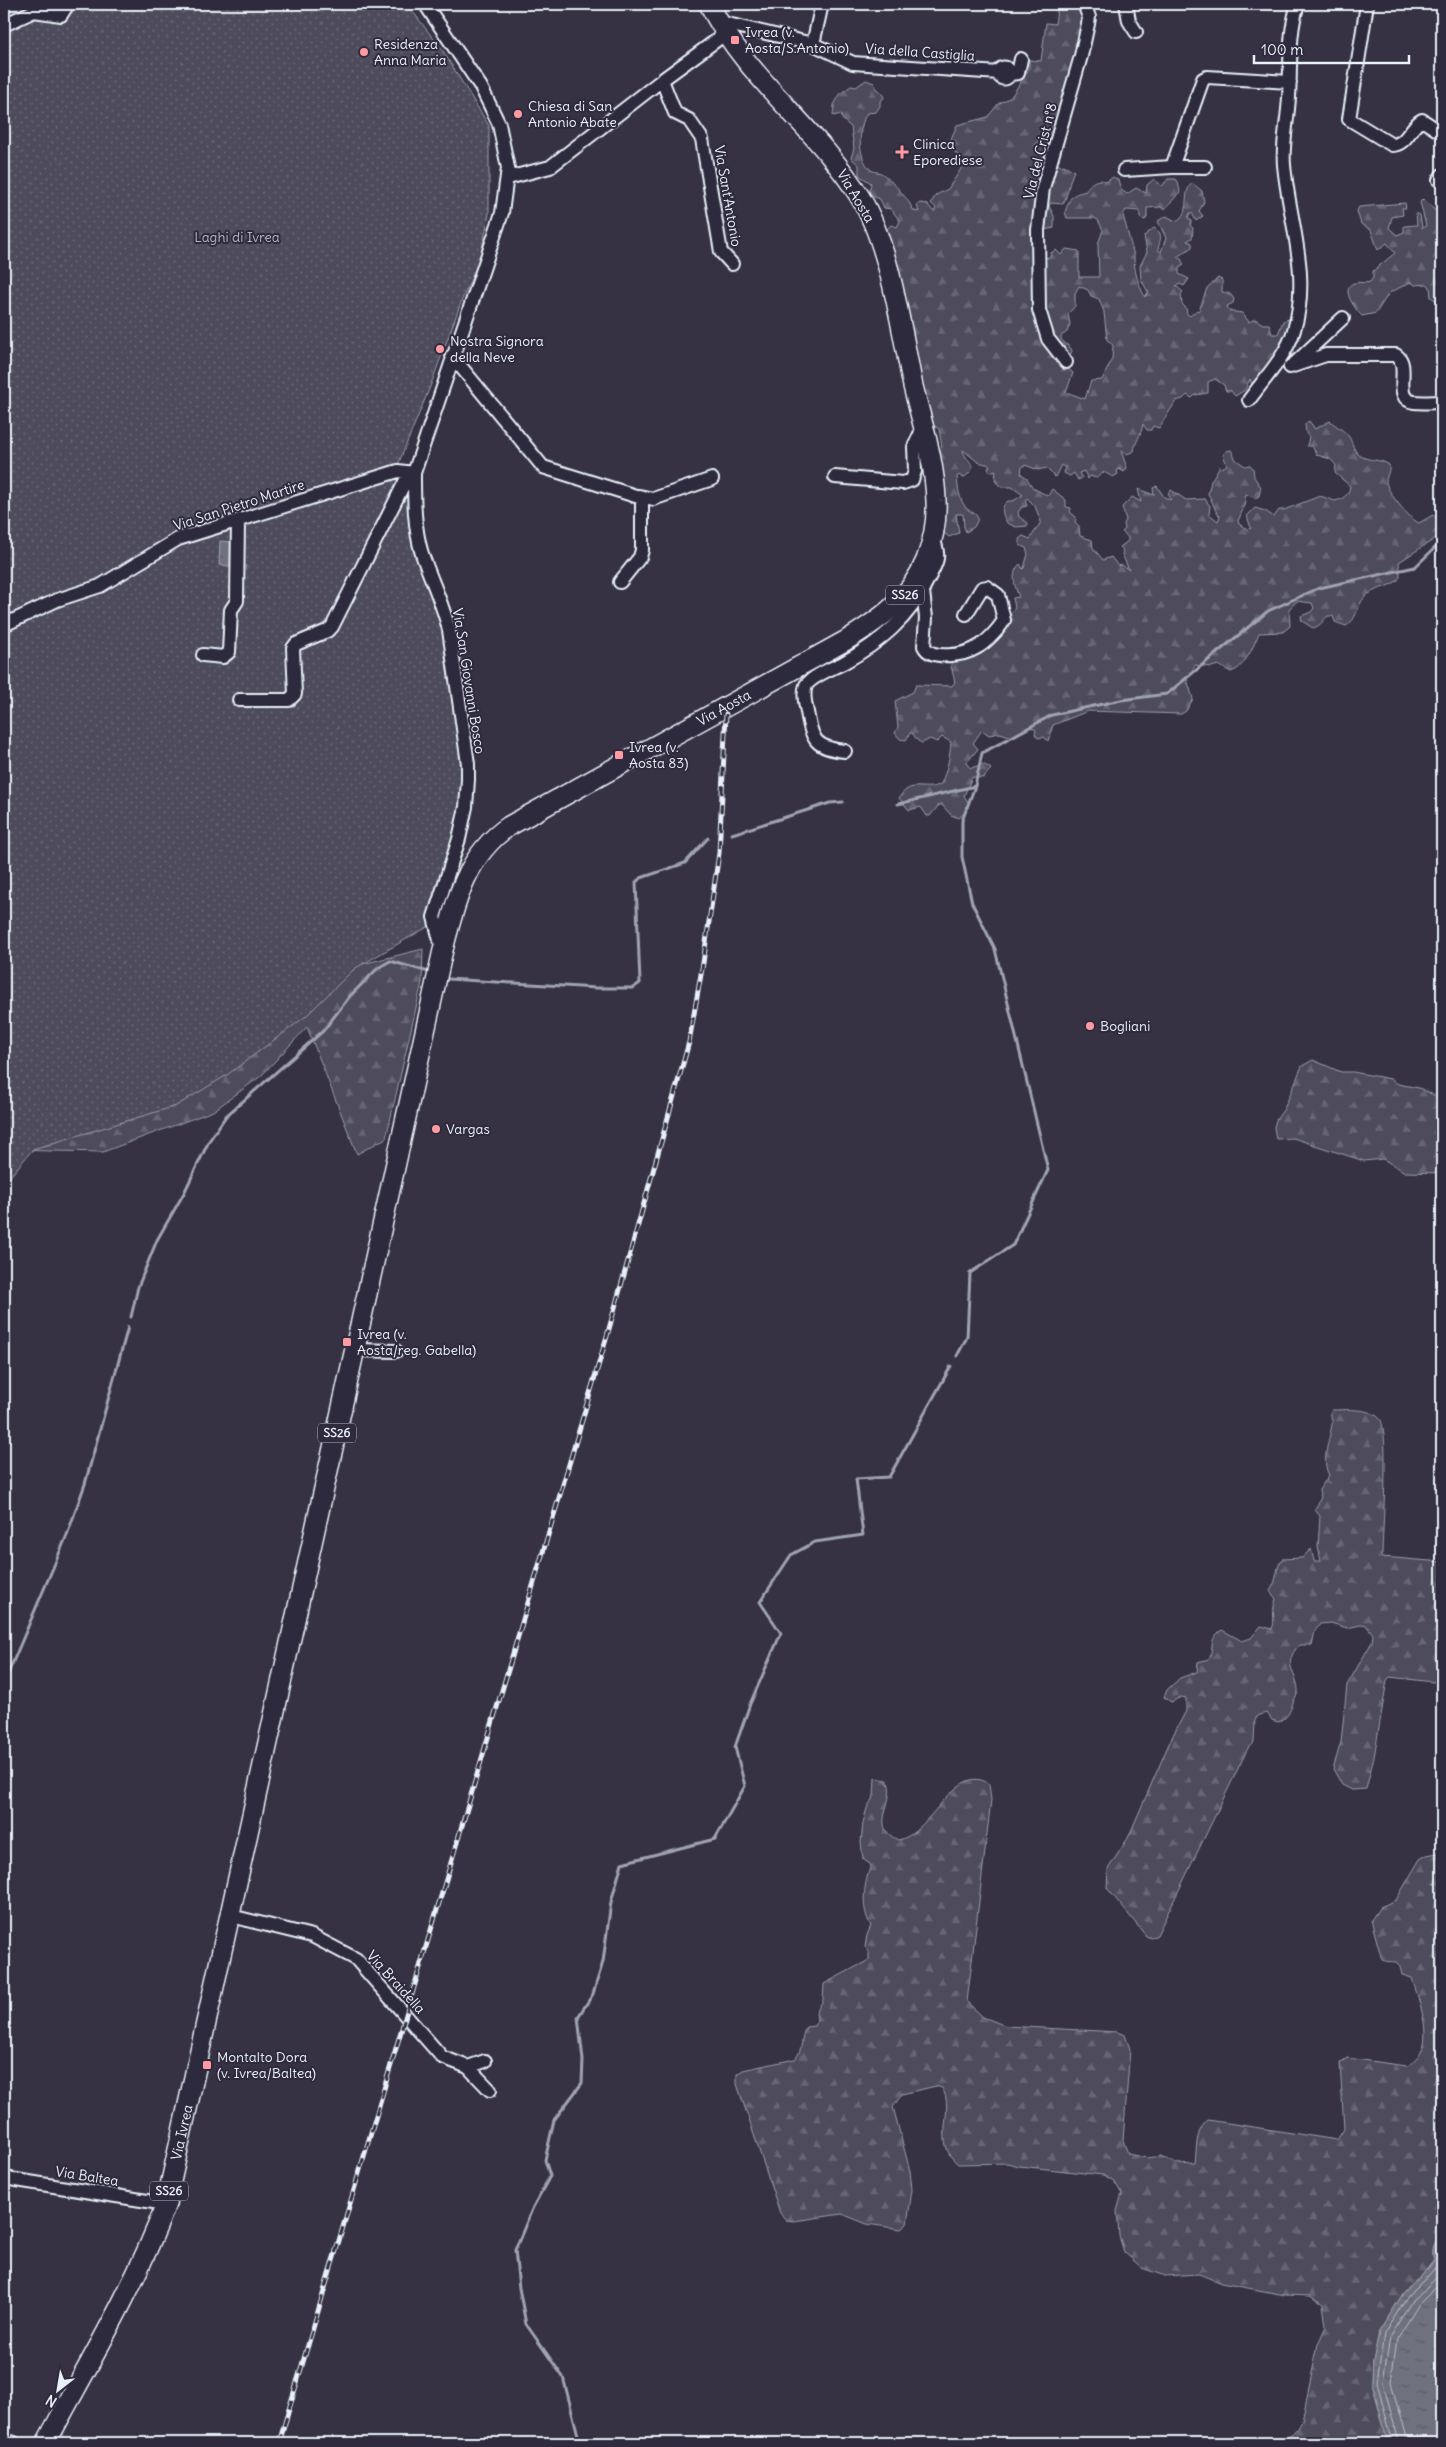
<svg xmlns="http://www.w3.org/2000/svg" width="1446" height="2447" viewBox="0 0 1446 2447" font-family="Delius,sans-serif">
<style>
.forest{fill:url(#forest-firs);stroke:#9a9eaa}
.park{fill:url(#park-dots);stroke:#9a9eaa}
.water{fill:url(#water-ripples);stroke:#a0a4af}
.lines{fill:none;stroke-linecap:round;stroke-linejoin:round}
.shore{stroke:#b8bec8;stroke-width:1}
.stream{stroke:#a0a4af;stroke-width:3}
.minor-casing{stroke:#e8f1f8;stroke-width:16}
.primary-casing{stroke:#e8f1f8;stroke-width:22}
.minor{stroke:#2f2a3d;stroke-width:12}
.primary{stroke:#2f2a3d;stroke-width:19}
.rail-casing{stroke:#e8f1f8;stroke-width:5}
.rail{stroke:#2f2a3d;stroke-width:3;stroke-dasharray:9;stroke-linecap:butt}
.poi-dot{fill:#ff9aa2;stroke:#2f2a3d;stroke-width:2}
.labels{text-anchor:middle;stroke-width:4;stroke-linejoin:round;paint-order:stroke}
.shield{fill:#2f2a3d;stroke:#b0b5c0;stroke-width:1}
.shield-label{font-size:12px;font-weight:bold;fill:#e8f1f8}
.poi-label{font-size:14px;fill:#e8f1f8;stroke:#2f2a3d;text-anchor:start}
.street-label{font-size:14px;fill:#e8f1f8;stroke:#2f2a3d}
.park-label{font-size:14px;fill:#b2b7c1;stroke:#2f2a3d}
</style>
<defs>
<pattern id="forest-firs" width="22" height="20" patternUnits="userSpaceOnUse" patternTransform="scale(1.25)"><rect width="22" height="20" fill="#4d4b5c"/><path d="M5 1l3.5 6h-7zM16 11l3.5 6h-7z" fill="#676574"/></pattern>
<pattern id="park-dots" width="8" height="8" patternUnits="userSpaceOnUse" patternTransform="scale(1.25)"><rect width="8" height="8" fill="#4d4b5c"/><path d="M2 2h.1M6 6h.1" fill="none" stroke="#676574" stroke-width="1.8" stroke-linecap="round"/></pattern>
<pattern id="water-ripples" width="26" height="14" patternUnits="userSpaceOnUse" patternTransform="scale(1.25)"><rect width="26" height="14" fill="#70717f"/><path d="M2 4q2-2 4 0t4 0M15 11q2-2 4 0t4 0" fill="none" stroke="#5b5c64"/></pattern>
</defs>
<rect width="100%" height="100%" fill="#363244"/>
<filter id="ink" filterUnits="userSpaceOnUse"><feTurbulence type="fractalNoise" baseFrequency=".02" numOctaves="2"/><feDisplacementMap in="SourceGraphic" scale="10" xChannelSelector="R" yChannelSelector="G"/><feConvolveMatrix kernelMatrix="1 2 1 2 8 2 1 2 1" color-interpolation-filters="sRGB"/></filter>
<g filter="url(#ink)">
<!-- forest -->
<path class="forest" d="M1058,4h20l6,6c-3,17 3,18 -9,34l2,13 -38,130 -5,40 1,84 4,16 12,26 22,20 -7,19 19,7 6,-18 11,-1 10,-21 1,-14 -6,-5 -3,-28 -5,-13 -8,-3 -3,-6 -9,-4 -4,7v13l-7,8 2,10 -3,8 -6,4c-1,7 9,8 11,15l-4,8 -15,-16c1,-9 -7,-24 -7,-35l-5,-3c0,-49 -2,-96 12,-143l8,4 3,-1 10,6c-6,12 -5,21 -11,33l-12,-1 -2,3 5,10v12l-10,2c-3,9 1,18 0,28l6,-1 1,-4 5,-3 5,5 5,-6 13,2v26h20l-1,-33 5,-14 -5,-10 -4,-2h-27l-2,-6c6,-16 5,-17 21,-21 3,-8 12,-14 20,-9l7,-5 5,3 3,10 6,4 9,-6 10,5 1,-8 7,-6 8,7 6,-7h8l2,3 2,10 -16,18 -3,-3 -14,1v10l-2,2 -5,-2v-7l-14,-1 -3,5 11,41c0,15 4,28 11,41l3,-5 -7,-13 -1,-13 7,-14 -3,-16 10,-8c11,6 5,13 4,22l3,2 5,-14 -8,-17 8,-5 10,5c16,-8 5,-27 16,-38l10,8 2,11 -5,9 4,5 -7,5 -4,-8h-2l-2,5 4,3 -2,4 3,3 -1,10 -5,3 5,2v4l-15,10 4,2 3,6 -5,3v6l10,5 -5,7 -4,-2 -4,2 7,6 -2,2 1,10 4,4 1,6 3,2 7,-6 2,1 8,-23 11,-10 4,2v12l8,2 4,5 -1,4 -6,3 2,5 13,2 7,9 6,-3 8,5h6l3,10h6l5,-13 6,-2 5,-7h3c-5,31 -23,51 -41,76h-3l-3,-9 -5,11 -10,6 -4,-5h-5l-2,-6 -9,-6 -7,3v11l-13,2 -3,3 -5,-3 -4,4 -7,2 -17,27 -6,-2 -2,4h-4l-4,-6c-2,12 -8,18 -9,27l-7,3 -6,-3 6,17 -3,4 -5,-3 -2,2 1,3 -5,3 -9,-5 -8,6 -6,-2 -2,3 -4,-8 -5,2 3,5 -4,2 -4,-7 -4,3 -6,-3 1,-5 -4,-3 -6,12 -9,-9 -8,2 -13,-5 -3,2 -1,7 5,3 7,11 15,8 4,-7 14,11v7l5,1 -1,4 6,5 -1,5 4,4 1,10 12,4 1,8 10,12 8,-3 7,9 4,-1 7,5 -7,-16 1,-4 -3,-3 8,-6v-4l-6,-5 3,-3 -1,-5 2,-4 -4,-13 10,-10 9,5 -3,-13 16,6 -1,-7 4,-2 7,11 6,3 1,-1 -3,-5 3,-4 15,10 19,-1 5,7 -1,8 9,7 2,-5c-5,-3 -7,-15 -12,-22l3,-13 9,-15 2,2 5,-3 -4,-10 3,-4 5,-1 5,10 9,6 5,-1 3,3 1,9 7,10 -2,9 -4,2 -9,-4 -2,13 -6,14 1,3 9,6 3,-2 -4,-12 8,-8 10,3 9,6 5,-7h5l36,-14 15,5c8,-2 14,-6 15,-15l-15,-13 1,-8 -6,-6 -13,-4 -5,-9h-5l2,-9 -3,-4 -1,-9 4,-3 6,8 15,-8c6,5 15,10 19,16 4,6 4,13 10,18 10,7 21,3 30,10 1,6 -2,10 -3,15 -1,10 24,40 33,43l14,-8 9,8v8l-9,9 -34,22 1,15 -3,4c-10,7 -23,7 -32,16 -9,9 -7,22 -19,29l-11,-4 -2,-6h-5c-6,5 -6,9 -15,12l-11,-7 -1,-5 10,-4 3,-4 -2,-5 -15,-2 -8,8 1,17 -7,6 -24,1c-5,12 -14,35 -28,39l-13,-7 -6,2 -17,-2 -8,14 6,20 -7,12 -5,3 -93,-3 -35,14 -5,16 -4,-4 -6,1 -3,-4 1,-4 -5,-3 -18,10 -13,-4 -11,2 -7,-5 -9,13 5,6 -11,13 1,4 3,2 12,-4 8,5 -8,9 -11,-1 -8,19 5,7 -2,7 -8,8 -8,-3 -9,-10h-3l-9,11h-3l-6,-9 -12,3 -10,-12c12,-20 26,-5 42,-14 6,-14 9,-27 10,-42l-9,-5 -5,5 -7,-3 -8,4 -4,-2 -6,-8h-2l-4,7 -6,-1 -5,-6 3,-6 -3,-26 18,-9 3,-7 36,1 3,-4 -4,-16v-7l6,-4 21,-4 19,-27h9l3,-9 6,-7 -2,-10 6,-1c-4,-10 -9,-24 1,-33l3,5 1,-1 4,-14 -2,-6 -6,-3 -1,-6 4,-3 7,3 11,-17 -6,-16 -8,-8 -2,2 2,6 -5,1 -4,5 1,5 9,6 -1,3 -11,1 -9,-4c-5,-9 -7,-16 1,-22h5l10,-6 -11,-8h-11l-6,-6 1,-11 -6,2 -2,-3 2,-4 -12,-3 -15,-12c1,11 20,15 0,28l-4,-3 -2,2c1,11 2,22 9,31 5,5 10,4 12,11l-4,8 -8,5 -2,-5 -1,-13h-7l3,19 -10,4 -5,-4 -6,8 4,-43 -6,-34v-8l6,-9 -3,-18 -15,-11 -44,-189h7l4,-4 6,2 3,-6 -9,-12 -7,-1 -4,-9 -11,-4 2,-12 -12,-8v-10l-8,-7 3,-10 -3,-21 -9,-8 -1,-5 -8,2 1,-11 7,-12 10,-7 5,1 10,-7 8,3 2,6 6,4 2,5 -4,3v5l-4,6 -9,1c-9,14 -10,44 3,56 4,4 10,2 14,6 11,9 24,24 30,36l5,1 -2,-7 3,-2 7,1 6,7h2l1,-3 -5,-5 5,-8 12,-6 13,-20 -4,-15 -9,-8 9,-21 31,-8 10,-13 13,-7 18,-28v-9l12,1 5,-38 9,1z
M1423,199l19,18v88l-11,-8 -1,-10 -3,-3 -12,1 -4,-3 -22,11 -13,20 -14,3c-6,-6 -23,-28 -8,-33 5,-2 11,1 16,-1l3,-4v-7l22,-18 -8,-10 -9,7 -7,-20 -10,-6 -4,-13 2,-4 46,-4 1,5h-4l1,7 -11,2 -3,11 8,7 7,-3v-6l13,-1 -1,-12 4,2 2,13 4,-2 -6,-24z
M4,768l338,201 81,-20 -1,33 -36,156 -29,16 -50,-127 -46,49 -48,35 -110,41 -99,-2z
M1313,1060l28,12h12l38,7 7,5 21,4 23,11v74l-37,-1 -22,-13 -19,2 -71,-23 -17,1 -2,-12 2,-7 8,-11 18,-43z
M1332,1410c14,0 38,-3 48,9 10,12 2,116 2,138l60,5v121l-52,-6 -3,3 -13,77 -8,32 -14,1 -10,-5 -9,-16 8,-27 6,-57 25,-43 1,-8 -8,-10 -18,4 -16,-5 -11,1 -5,7 -3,14h-13c-19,21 0,28 -1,48 -8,11 -5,23 -20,29l-6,-2 -5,-7 -8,2 -4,5 -1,22 -6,6 -91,187 -6,3 -5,-2 -39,-48 1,-19 20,-31 43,-99 15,-28v-13l-5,-1 -10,5 -7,-5 3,-7 13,-12 17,-6 1,-10 11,-3c5,-12 0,-21 13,-29l20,11 9,-3 10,-12 11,3c4,-9 -1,-18 4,-30l-6,-8c8,-11 5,-21 12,-32l20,-1 9,-9 3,12h7l-3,-14 2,-31 -5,-6 6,-13 -2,-7 10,-15c-8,-14 0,-34 3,-50 1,-6 -3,-10 0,-15z
M875,1778l12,2c11,21 -20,46 11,60 32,-5 58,-80 91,-56l2,16 -24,202 16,15 23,9 111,6 8,3 5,14 -7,91 5,14 19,4 14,-2 15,8 19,-1c2,-15 0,-32 13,-43l129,20 7,-11 -4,-66 7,-5 60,8c32,-16 13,-61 5,-88l-10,-3c-4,-20 -8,-10 -20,-15l-11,-40 9,-13 16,-7 24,-41 7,-4 15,-3v380c-6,10 -12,17 -8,28l-15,19 -15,13 -25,40 -6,30 -1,20 16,61h-110l-1,-2c13,-3 19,-8 25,-20l16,-77 8,-18 -3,-22 -13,-8 -25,-1 -64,-12 -22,-9 -34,2 -23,-8 -18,-16 -5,-16 -2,-25 5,-17 -8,-13 -11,-6 -84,-9 -12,-3 -49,1c-27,-22 -2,-54 -16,-76l-6,-2 -34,8 -9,13 17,64 2,19 -5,34 -6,5 -34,-5 -25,-10 -48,7 -8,-1 -6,-7 -43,-129v-10l6,-4 52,-11c9,-10 5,-21 11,-32l8,-1 3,-6 -1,-7 7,-13 1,-16 45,-24v-8l-4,-5 2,-12 4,-9c-11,-19 -7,-42 0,-61l-8,-6 -2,-17 2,-19 4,-15 7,-12z"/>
<!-- park -->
<path class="park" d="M4,4h403l36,47 46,75v88l-9,45 -17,38 -33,90 -33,80 21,37 55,268 -42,153 -77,44 -49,48 -78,58 -51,31 -143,43 -29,35z"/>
<!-- water -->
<path class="water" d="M220,541l11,1 -1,24 -11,-1z
M1442,2232v211h-54l-16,-61 1,-20 6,-30 25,-40 15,-13 15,-18c-3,-12 2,-19 8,-29z"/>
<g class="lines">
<!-- shore -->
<path class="shore" d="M1393,2443l-16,-61 7,-48 24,-39 15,-13 15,-18 -1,-11 5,-11
M1399,2443l-16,-61 7,-46 23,-37 15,-12 14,-19
M1407,2443l-16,-61 6,-43 22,-35 23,-23"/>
<!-- stream -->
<path class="stream" d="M898,804l77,-18
M732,834l98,-31 13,-1
M448,979l148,9h37l7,-5 -4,-101 5,-4 44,-15 23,-25
M131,1317l7,-30 19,-47 27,-47 25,-52 17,-25 97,-85 27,-35 28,-28 12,-7 42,12
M957,1356l10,-19 3,-64 43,-28 35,-75 -53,-221 -23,-46 -10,-46v-36l13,-35 7,-33 70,-38 69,-15 46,-6 101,-83 51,-23 96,-21 27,-26
M4,1683l63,-148 18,-51 43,-157
M580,2443l-17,-66 -37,-53 -7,-36 -4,-38 18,-43 17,-31 -5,-16 9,-40 28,-37 1,-23 -5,-43 15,-23 10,-32 8,-60 11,-39 93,-24 30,-53 -10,-39 15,-43 31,-71 -21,-31 31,-47 24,-13 48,-7 -7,-56 33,-2 62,-111"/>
<!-- minor casing -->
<g class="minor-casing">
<path id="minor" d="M425,4l56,83 18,37 9,44 -6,45 -88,260c0,27 0,55 8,81 9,26 21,50 27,76l19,134v16l-2,27 -7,32 -25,78 8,31
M1126,4l3,17 7,11
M1367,4l-18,115 43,26c15,0 18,-19 30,-25l20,13
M719,22l94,22 9,-40
M4,25l30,-14 27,4 7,-11
M813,44l40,19 146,10
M998.5 73a5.5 5.5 0 1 1 11 0a5.5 5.5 0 1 1-11 0Z
M1010,74l8,-1 3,-14
M662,80l13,33 14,7 13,19 19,113 11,12
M1172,167h33
M1124,170l48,-3 31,-88 4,-2 83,5
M508,178l42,-11 112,-87 63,-46
M1439,180l3,-5
M452,356l91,111 99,31v52l-2,7 -20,25
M1066,362l-18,-23 -9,-29 -1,-80 5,-42 38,-132 7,-32 1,-7 -5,-13
M1294,364l49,-46
M1290,367l36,-12h70c16,10 -5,44 18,47 9,1 19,0 28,0
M1249,400c15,-21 38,-45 45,-70 17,-55 -5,-110 -10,-165 -2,-21 4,-46 5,-68 2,-32 -1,-62 9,-93
M835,477l68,6 9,-3 3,-9 -1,-24 9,-19
M639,496l14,3 59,-20
M923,591l3,27 -2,28c7,15 41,9 52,2 10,-5 23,-19 28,-28l-6,-25 -11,-8 -5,1 -16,26
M4,625l53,-25 43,-14 78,-47 220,-68 16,2
M203,655l20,2 6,-5 2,-42 6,-9 1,-80
M239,700h50l6,-6 -2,-46 3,-4 31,-13 5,-4 78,-155
M845,751c-30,-3 -33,-11 -38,-39 -2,-10 -4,-18 -1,-27 8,-10 25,-16 37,-22 36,-20 66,-44 84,-82 10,-19 14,-23 6,-43
M355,1350l41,1
M231,1916l81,20 44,23 86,98 26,10 22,23
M468,2067l17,-6
M4,2178l162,26
M4,2439l10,4"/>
</g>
<!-- primary casing -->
<g class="primary-casing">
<g id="primary">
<path id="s1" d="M46,2443c42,-78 89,-156 120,-239l277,-1254c12,-47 23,-95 66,-124l336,-185c34,-21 65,-42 81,-81 7,-19 11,-39 10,-59 -1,-39 -14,-78 -23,-115 -12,-57 -23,-141 -53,-189 -44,-70 -114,-119 -151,-193"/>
</g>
</g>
<!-- minor -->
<use href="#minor" class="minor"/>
<!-- primary -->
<use href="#primary" class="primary"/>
<!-- rail casing -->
<g class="rail-casing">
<path id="rail" d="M279,2443l328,-1107 82,-294 14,-79 16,-110 7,-139"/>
</g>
<!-- rail -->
<use href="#rail" class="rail"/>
</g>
</g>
<!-- markers -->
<g class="poi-dot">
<rect x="730" y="35" width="10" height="10" rx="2.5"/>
<circle cx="364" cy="52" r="5"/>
<circle cx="518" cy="114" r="5"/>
<path d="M899.5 144.5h5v5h5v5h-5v5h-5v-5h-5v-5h5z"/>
<circle cx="440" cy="349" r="5"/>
<rect x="614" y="750" width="10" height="10" rx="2.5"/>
<circle cx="1090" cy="1026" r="5"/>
<circle cx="436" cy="1129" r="5"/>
<rect x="342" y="1337" width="10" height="10" rx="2.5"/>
<rect x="202" y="2060" width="10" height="10" rx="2.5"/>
</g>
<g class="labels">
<!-- shield labels -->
<g class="shield">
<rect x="886" y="585.5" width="38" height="19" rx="4"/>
<rect x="318" y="1423.5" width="38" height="19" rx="4"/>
<rect x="150" y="2181.5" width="38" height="19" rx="4"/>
</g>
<g class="shield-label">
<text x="905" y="599">SS26</text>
<text x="337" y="1437">SS26</text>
<text x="169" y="2195">SS26</text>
</g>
<!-- poi labels -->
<g class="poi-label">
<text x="745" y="37">Ivrea (v.<tspan x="745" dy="16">Aosta/S.Antonio)</tspan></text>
<text x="374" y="49">Residenza<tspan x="374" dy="16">Anna Maria</tspan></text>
<text x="528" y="111">Chiesa di San<tspan x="528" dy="16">Antonio Abate</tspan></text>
<text x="913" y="149">Clinica<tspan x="913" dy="16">Eporediese</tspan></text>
<text x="450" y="346">Nostra Signora<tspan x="450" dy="16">della Neve</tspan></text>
<text x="629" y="752">Ivrea (v.<tspan x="629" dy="16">Aosta 83)</tspan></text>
<text x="1100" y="1031">Bogliani</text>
<text x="446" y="1134">Vargas</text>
<text x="357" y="1339">Ivrea (v.<tspan x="357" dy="16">Aosta/reg. Gabella)</tspan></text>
<text x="217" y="2062">Montalto Dora<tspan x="217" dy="16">(v. Ivrea/Baltea)</tspan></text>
</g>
<!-- street labels -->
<g class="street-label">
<text transform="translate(920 52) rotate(4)" y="5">Via della Castiglia</text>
<text transform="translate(1040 151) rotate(-76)" y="5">Via del Crist n°8</text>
<text transform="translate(728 196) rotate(80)" y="5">Via Sant'Antonio</text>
<text transform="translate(856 196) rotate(59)" y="5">Via Aosta</text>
<text transform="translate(239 505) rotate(-18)" y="5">Via San Pietro Martire</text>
<text transform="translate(469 681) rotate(81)" y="5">Via San Giovanni Bosco</text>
<text dy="5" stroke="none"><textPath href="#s1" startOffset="1941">Via Aosta</textPath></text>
<text transform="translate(396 1982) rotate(48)" y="5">Via Braidella</text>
<text dy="5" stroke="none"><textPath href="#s1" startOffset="341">Via Ivrea</textPath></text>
<text transform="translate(87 2176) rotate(9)" y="5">Via Baltea</text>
</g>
<!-- park labels -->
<g class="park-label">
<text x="237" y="242">Laghi di Ivrea</text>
</g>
</g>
<!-- margin -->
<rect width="1446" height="2447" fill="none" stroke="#2f2a3d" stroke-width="20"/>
<rect x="10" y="10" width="1426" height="2427" fill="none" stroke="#e8f1f8" stroke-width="2" filter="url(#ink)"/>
<!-- north arrow -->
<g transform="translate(58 2390) rotate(211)" stroke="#2f2a3d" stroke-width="4" paint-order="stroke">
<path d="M0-4L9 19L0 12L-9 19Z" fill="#e8f1f8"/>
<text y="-8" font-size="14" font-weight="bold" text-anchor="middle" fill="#e8f1f8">N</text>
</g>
<!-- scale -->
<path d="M1254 55v8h155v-8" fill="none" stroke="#e8f1f8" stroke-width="2.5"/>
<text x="1261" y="55" font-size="15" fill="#e8f1f8" stroke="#2f2a3d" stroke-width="4" paint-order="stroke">100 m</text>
</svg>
